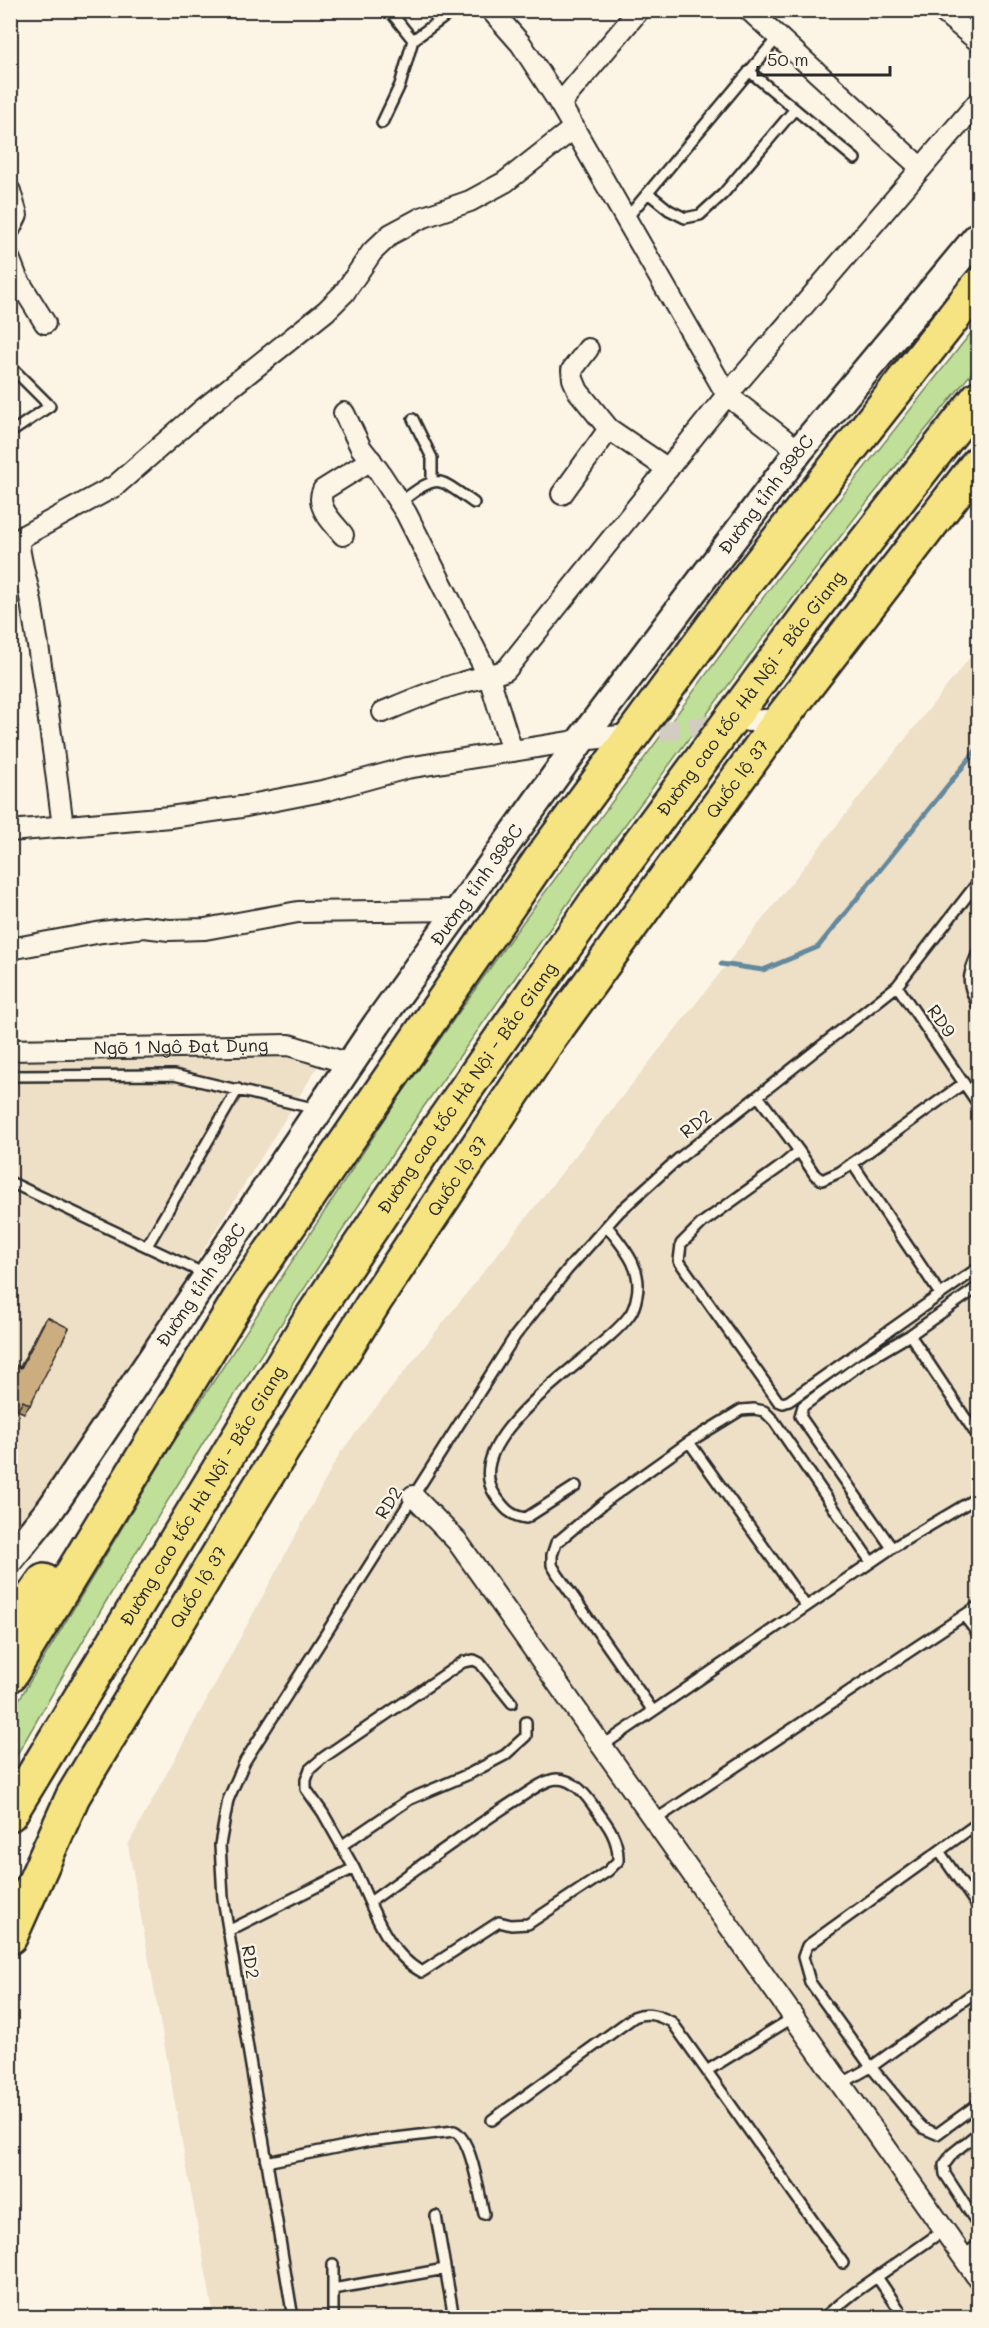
<svg xmlns="http://www.w3.org/2000/svg" width="989" height="2328" viewBox="0 0 989 2328" font-family="Mali,sans-serif">
<style>
.built{fill:#eedfc7}
.green{fill:#c0e099;stroke:#768662;stroke-width:1.5}
.lines{fill:none;stroke-linecap:round;stroke-linejoin:round}
.stream{stroke:#63899d;stroke-width:5}
.street-tunnel{stroke:#d2cdc0;stroke-width:20;stroke-dasharray:20 10;stroke-linecap:butt}
.lane-casing{stroke:#2b2b2b;stroke-width:14}
.street-casing{stroke:#2b2b2b;stroke-width:24}
.secondary-casing{stroke:#2b2b2b;stroke-width:32}
.highway-casing{stroke:#2b2b2b;stroke-width:38}
.lane{stroke:#fcf5e5;stroke-width:9}
.street{stroke:#fcf5e5;stroke-width:20}
.secondary{stroke:#fcf5e5;stroke-width:27}
.highway{stroke:#f6e381;stroke-width:33}
.wall{fill:#af956e;stroke:#2b2b2b;stroke-width:1.5}
.building{fill:#ccad80;stroke:#2b2b2b;stroke-width:1.5}
.labels{text-anchor:middle;stroke-width:4.5;stroke-linejoin:round;paint-order:stroke}
.street-label{font-size:18px;fill:#2b2b2b;stroke:#fcf5e5}
</style>
<rect width="100%" height="100%" fill="#fcf5e5"/>
<filter id="ink" filterUnits="userSpaceOnUse"><feTurbulence type="fractalNoise" baseFrequency=".0167" numOctaves="2"/><feDisplacementMap in="SourceGraphic" scale="12" xChannelSelector="R" yChannelSelector="G"/><feConvolveMatrix kernelMatrix="1 2 1 2 8 2 1 2 1" color-interpolation-filters="sRGB"/></filter>
<g filter="url(#ink)">
<!-- built -->
<path class="built" d="M978,647v1670h-764l-86,-472 212,-392z
M11,1036l315,17 -315,507z"/>
<!-- green -->
<path class="green" d="M978,324v41l-114,141 -80,104 -194,262 -170,240 -215,328 -100,163 -94,162v-52l159,-265 228,-349 111,-158 270,-365z"/>
<g class="lines">
<!-- stream -->
<path class="stream" d="M721,964l42,6 55,-23 160,-199"/>
<!-- street-tunnel -->
<path class="street-tunnel" d="M630,735l102,-12"/>
<!-- lane casing -->
<g class="lane-casing">
<path id="lane" d="M389,10l24,30
M749,71l106,88
M382,123l18,-38 13,-45 41,-30
M648,193l21,17 16,8 15,-3 23,-21 72,-85
M626,219l152,-182
M10,366l40,40 -40,27
M413,419l19,39v23
M399,503c40,-29 35,-28 75,0
M978,952c-10,25 -13,29 0,54
M897,986l81,118
M10,1076l164,-1 143,34
M758,1096l41,55 -19,16 -78,56 -21,21 -2,17 99,140 5,2 6,-2 189,-133
M799,1151l16,24 7,5 18,-8 124,-89
M852,1163l88,131
M10,1182l195,92
M147,1246l91,-157
M910,1335l68,102
M689,1442l117,164
M576,1486l-50,32c-16,-2 -22,-10 -31,-23 -39,-59 105,-139 134,-179 4,-5 7,-15 8,-21 6,-28 -15,-49 -30,-69
M892,1548l-92,-132 3,-10 58,-42 49,-29 68,-48
M964,1616l14,18
M653,1711l-95,-136 -6,-10v-10l4,-12 53,-44 80,-57 52,-32 13,-1 10,2 10,10 97,141
M602,1746l290,-198 86,-51
M655,1820l323,-214
M341,1846l69,-47 59,-25 36,-19 21,-19v-14
M939,1851l39,56
M354,1868c17,35 32,85 68,104l77,-50 12,3 17,-1 80,-53 10,-10c1,-22 -10,-36 -23,-53 -9,-13 -21,-29 -38,-29 -14,1 -29,14 -41,21 -50,32 -97,67 -146,102
M228,1931l126,-63 -31,-55 -17,-24v-9l4,-11 14,-12 139,-95 11,-2 6,3 32,40
M978,1990l-107,77 46,55 6,6 14,6 41,-30
M708,2070l86,-53
M841,2084l30,-17 -61,-85 -7,-25 4,-11 171,-123
M492,2120l142,-103c14,-6 25,-1 38,5l171,241
M978,2133l-25,20 -9,12 1,9 33,51
M266,2162l104,-21 84,-10c18,7 25,64 30,83
M436,2216l18,102
M963,2256l15,-11
M877,2277l28,41
M333,2289l112,-20
M293,2318l-70,-420 -3,-53 8,-45 17,-39 270,-425 53,-67 51,-57 59,-53 219,-173 81,-104
M333,2318v-54
M823,2318l31,-25 90,-63"/>
</g>
<!-- street casing -->
<g class="street-casing">
<g id="street">
<path d="M491,10l30,34 39,60 167,291 72,56"/>
<path d="M749,10l172,158"/>
<path d="M941,10l37,31"/>
<path d="M560,104l79,-94"/>
<path d="M10,191l7,24 -7,14"/>
<path d="M10,260l7,18 28,45"/>
<path d="M588,349l-16,21 1,9 5,12 31,38 59,40"/>
<path d="M344,413l17,35 17,22 28,43 48,95 35,69 23,74"/>
<path d="M562,494l47,-65"/>
<path d="M343,535c-10,-13 -28,-28 -20,-45l48,-30"/>
<path d="M383,712c26,-11 51,-22 78,-29 16,-5 30,-7 45,-13l221,-275 251,-293"/>
<path d="M748,721l33,-2"/>
<path d="M63,827c-9,-73 -19,-146 -31,-219 -2,-18 -14,-52 -13,-67l6,-6 90,-49 87,-76 124,-99 18,-18 28,-41 19,-18 30,-16 49,-17 35,-19 69,-54"/>
<path d="M10,831l160,-14 71,-10 86,-17 80,-22 174,-28 38,-4"/>
<path d="M10,949l92,-17 42,-5 25,3 36,-1 93,-17 161,-2"/>
<path id="s1" d="M10,1050l279,-5 61,19"/>
<path d="M413,1496l44,45 521,737"/>
</g>
</g>
<!-- secondary casing -->
<g class="secondary-casing">
<g id="secondary">
<path id="s2" d="M10,1559l42,-52 325,-483 204,-284 218,-289 179,-215"/>
</g>
</g>
<!-- highway casing -->
<g class="highway-casing">
<g id="highway">
<path d="M10,1628l34,-47"/>
<path d="M10,1675l236,-387 294,-428 209,-283 229,-291"/>
<path id="s3" d="M10,1814l296,-488 127,-190 163,-234 210,-284 172,-220"/>
<path id="s4" d="M10,1937l63,-141 176,-292 127,-205 173,-260 232,-320 197,-256"/>
</g>
</g>
<!-- lane -->
<use href="#lane" class="lane"/>
<!-- street -->
<use href="#street" class="street"/>
<!-- secondary -->
<use href="#secondary" class="secondary"/>
<!-- highway -->
<use href="#highway" class="highway"/>
</g>
<!-- wall -->
<path class="wall" d="M47,1317l-17,88 -6,8 -7,-3 -7,13v-52l5,-6 5,2 21,-42z"/>
<!-- building -->
<path class="building" d="M47,1317l22,11 -39,77 -7,-4 -13,22v-50l5,-8 6,3z"/>
</g>
<g class="labels">
<!-- street labels -->
<g class="street-label">
<text dy="6" stroke="none"><textPath href="#s2" startOffset="1306">Đường tỉnh 398C</textPath></text>
<text dy="6" stroke="none"><textPath href="#s3" startOffset="1344">Đường cao tốc Hà Nội - Bắc Giang</textPath></text>
<text dy="6" stroke="none"><textPath href="#s4" startOffset="1370">Quốc lộ 37</textPath></text>
<text dy="6" stroke="none"><textPath href="#s2" startOffset="820">Đường tỉnh 398C</textPath></text>
<text transform="translate(941 1021) rotate(55)" y="6">RD9</text>
<text dy="6" stroke="none"><textPath href="#s1" startOffset="171">Ngõ 1 Ngô Đạt Dụng</textPath></text>
<text dy="6" stroke="none"><textPath href="#s3" startOffset="858">Đường cao tốc Hà Nội - Bắc Giang</textPath></text>
<text transform="translate(696 1124) rotate(-38)" y="6">RD2</text>
<text dy="6" stroke="none"><textPath href="#s4" startOffset="884">Quốc lộ 37</textPath></text>
<text dy="6" stroke="none"><textPath href="#s2" startOffset="334">Đường tỉnh 398C</textPath></text>
<text dy="6" stroke="none"><textPath href="#s3" startOffset="372">Đường cao tốc Hà Nội - Bắc Giang</textPath></text>
<text transform="translate(389 1503) rotate(-58)" y="6">RD2</text>
<text dy="6" stroke="none"><textPath href="#s4" startOffset="398">Quốc lộ 37</textPath></text>
<text transform="translate(250 1962) rotate(81)" y="6">RD2</text>
</g>
</g>
<!-- margin -->
<rect width="989" height="2328" fill="none" stroke="#fcf5e5" stroke-width="36"/>
<rect x="18" y="18" width="953" height="2292" fill="none" stroke="#2b2b2b" stroke-width="2" filter="url(#ink)"/>
<!-- scale -->
<path d="M758 66v9h132v-9" fill="none" stroke="#2b2b2b" stroke-width="3"/>
<text x="767" y="66" font-size="18" fill="#2b2b2b" stroke="#fcf5e5" stroke-width="4.5" paint-order="stroke">50 m</text>
</svg>
